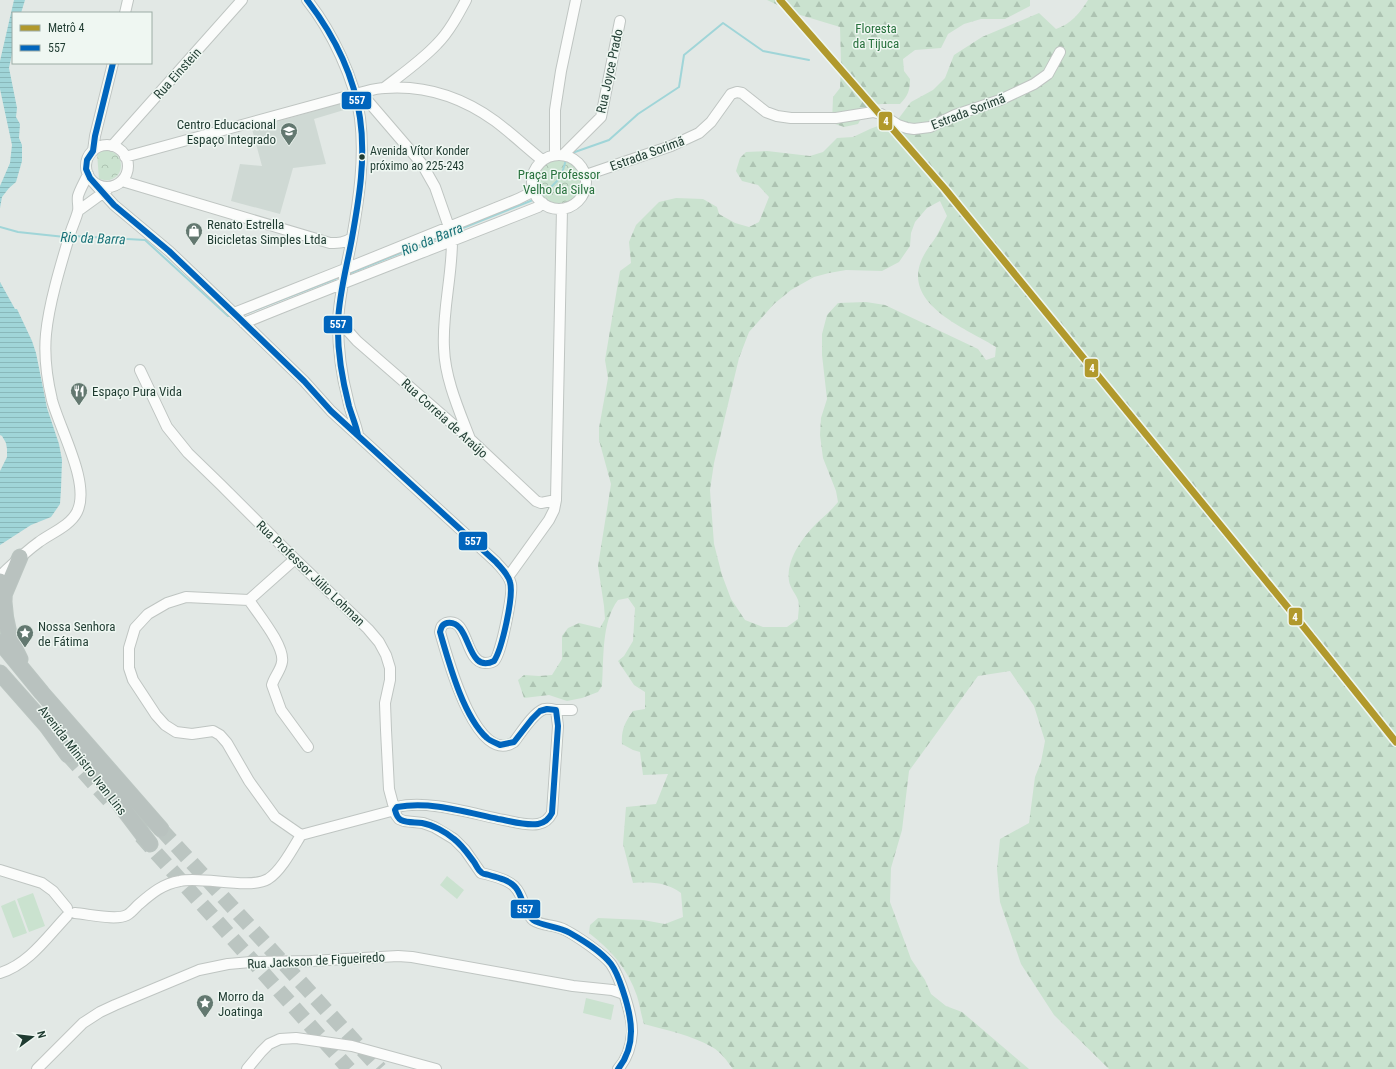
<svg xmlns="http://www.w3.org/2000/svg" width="1396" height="1069" viewBox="0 0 1396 1069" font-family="'Roboto Condensed',sans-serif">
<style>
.built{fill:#cfd9d4}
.forest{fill:url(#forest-firs);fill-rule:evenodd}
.park{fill:url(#park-crowns)}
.pitch{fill:#cae2cf}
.water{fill:url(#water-rules)}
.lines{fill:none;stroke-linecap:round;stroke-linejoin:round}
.stream{stroke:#a0d5d8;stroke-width:2}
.highway-tunnel{stroke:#bbc5c1;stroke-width:15;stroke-dasharray:15 8;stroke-linecap:butt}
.minor-casing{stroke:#bfc5c2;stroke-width:12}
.highway-casing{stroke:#bbc5c1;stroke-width:17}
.minor{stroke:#fbfcfb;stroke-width:10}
.highway{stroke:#b9c2bf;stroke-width:15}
.bus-1-casing{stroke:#eff7f2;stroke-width:9}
.bus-1{stroke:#0065bd;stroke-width:6}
.metro-1-casing{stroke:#eff7f2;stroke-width:10}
.metro-1{stroke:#b1992c;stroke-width:7}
.bus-dot{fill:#1f3b31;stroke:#eff7f2;stroke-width:1.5}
.labels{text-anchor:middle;stroke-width:3;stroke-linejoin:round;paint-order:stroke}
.bus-label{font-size:12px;fill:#1f3b31;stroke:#eff7f2;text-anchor:start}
.park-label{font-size:13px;fill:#29723e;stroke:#eff7f2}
.street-label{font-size:13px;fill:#1f3b31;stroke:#eff7f2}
.poi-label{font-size:13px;fill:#1f3b31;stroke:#eff7f2;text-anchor:start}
.water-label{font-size:14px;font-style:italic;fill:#187178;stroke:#eff7f2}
.line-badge{stroke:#eff7f2;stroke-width:1.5}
.badge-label{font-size:11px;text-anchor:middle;font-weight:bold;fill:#fff}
</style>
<defs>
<pattern id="forest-firs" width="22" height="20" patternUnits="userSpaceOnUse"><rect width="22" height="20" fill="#cae2cf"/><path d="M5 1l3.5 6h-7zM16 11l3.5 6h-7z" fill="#adc3b2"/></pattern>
<pattern id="park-crowns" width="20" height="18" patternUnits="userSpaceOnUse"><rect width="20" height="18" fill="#cae2cf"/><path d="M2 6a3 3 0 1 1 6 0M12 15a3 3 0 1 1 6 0" fill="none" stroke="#adc3b2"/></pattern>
<pattern id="water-rules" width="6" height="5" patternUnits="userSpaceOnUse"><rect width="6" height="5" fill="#a0d5d8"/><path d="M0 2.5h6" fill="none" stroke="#89b8ba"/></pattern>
</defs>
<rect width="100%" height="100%" fill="#e2e8e5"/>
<!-- built -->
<path class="built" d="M349,101l4,2 1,4 -40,12 12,45 -33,4 -13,46 -49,-13 9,-37 22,2 -10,-37z"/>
<!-- forest -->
<path class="forest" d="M767,0h263v6l-25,13h-24l-17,5 -16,10 -7,14 -26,2 -12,9 1,12 6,8c0,11 -2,17 -10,25h-19l-13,2 -10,18 -14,3 -12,-4 1,-26 7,-9 1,-26 -1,-35 -43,-13z
M1088,0h308v1069h-287l-55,-54 -33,-51 -21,-62 -3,-33 3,-30 29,-16 6,-46 6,-15 4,-21 -11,-35 -24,-35 -32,5 -69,95 -7,59 -11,38 -1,34 21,57 14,21 6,14 15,12 16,6 67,57h-296c-6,-8 -12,-17 -21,-22 -21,-12 -46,-17 -68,-23 -3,-9 -4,-19 -7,-28 -9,-27 -26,-46 -48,-63l1,-8 8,-7 45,2 22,4 18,-7 -2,-24c-15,-11 -30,-11 -48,-10l-10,-39 3,-37 30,-3 12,-30 -25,1 -3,-23 -7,-2 -11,-6c-1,-14 3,-22 11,-33l12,-2v-17l-11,-7 -16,-24 6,-5 9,-15 2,-33 -7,-10 -10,2c-17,22 -14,60 -16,86l-4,6 -16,6 -15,3 -18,-6 -25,3 -6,-18 6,-5 15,1 13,-1 10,-16v-23l6,-8 11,-5 21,5 5,-9 -1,-13 -6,-40 13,-82 -12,-44v-12l9,-50 -3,-18 15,-89 11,-8 -2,-21 7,-17 23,-23 17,-4 27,1 14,8 2,7 16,9 14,4 10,-5 10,-25 -11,-12 -16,-4 -6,-10 4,-13 6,-6 21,-1 43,5 13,-4 14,-14 16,-1 17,-8 29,-11 12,-16 22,-12 12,-12 9,-23 28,-18 57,-24 17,16c15,-5 24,-16 32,-29zM940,201l7,15c-5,8 -8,17 -13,24 -6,8 -11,15 -14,24 -14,43 50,66 76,83l-1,10 -9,3 -8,-11 -93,-44 -19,-3 -28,1 -11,12 -5,19v21l5,44 -6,19 -1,17 3,23 13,33 2,11c-8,10 -14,14 -22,22 -14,14 -30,36 -27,57 1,7 7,13 9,19 2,6 0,13 0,19l-11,8h-24l-18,-7 -14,-21 -9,-24 -8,-31 -4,-54 4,-27 25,-105 10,-26 25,-28 17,-14 23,-13 15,-4 17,-3 36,1 17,-9 11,-16 1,-13 4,-11 12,-14z"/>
<!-- park -->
<path class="park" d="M103,150c27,0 22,37 -4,29l-2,-26z
M535 182a24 24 0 1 1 48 0a24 24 0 1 1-48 0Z"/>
<!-- pitch -->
<path class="pitch" d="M447,876l17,14 -7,9 -17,-14z
M33,893l12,33 -16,6 -12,-33z
M15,900l12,33 -14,5 -12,-32z
M586,998l28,7 -3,15 -28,-7z"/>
<!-- water -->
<path class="water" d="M14,0h11l-4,13h-8v36l-4,19 8,40 -1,9 4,7 -1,14 3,7v16l-6,21 -7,6 -7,9 -2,11v-22l10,-23 2,-18 -12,-56v-28z
M0,282l15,27h2l15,32 4,12 11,55 12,36 3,16 -1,29 -1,15 -9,13 -20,8 -31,20v-74l7,-14v-8l-1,-6 -4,-7 -2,-1z"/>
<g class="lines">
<!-- stream -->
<path class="stream" d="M572,153l37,-13 29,-26 41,-27 5,-32 39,-32 40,28 46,9
M0,227l18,5 47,5
M73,236l72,4 83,76h3
M348,274l185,-74 10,-5 18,-18 6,-21
M242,315l98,-38"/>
<!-- highway-tunnel -->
<path class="highway-tunnel" d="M68,755l46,51
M161,829l219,240
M141,836l208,233"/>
<!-- minor casing -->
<g class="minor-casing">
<path id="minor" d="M307,0c24,30 48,79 53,118 5,39 -1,81 -8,120 -5,28 -13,56 -14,84 0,27 3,52 10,78 2,12 8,23 10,35
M125,13l3,-13
M384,88c18,-14 37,-27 53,-44 12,-12 21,-29 29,-44
M361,93l61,71 13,23 14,40
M86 166a21 21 0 1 1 42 0a21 21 0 1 1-42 0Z
M112,146l130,-146
M93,151l2,-15 18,-73
M532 182a27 27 0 1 1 54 0a27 27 0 1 1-54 0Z
M555,155v-45l6,-39 15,-71
M563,155l38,-38 19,-96
M125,157l230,-63c10,-2 20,-6 30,-6 40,-3 78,10 110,33 16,12 31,26 47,39
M586,175l85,-29 28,-13 12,-11 20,-28 6,-2 5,1 24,19 11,4 14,2h45l37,-6 8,2 17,11 9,3 7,1 16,-2 25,-12 45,-15 34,-16 14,-10 12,-22
M122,181l208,62c9,0 14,0 22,-5
M93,182l21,23 55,46 69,66 66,64 27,30 165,151c6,7 13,13 15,22 2,9 -10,72 -17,77 -3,2 -6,2 -9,2 -21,-1 -16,-47 -39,-40 -5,2 -5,5 -6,9 7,24 36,135 74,110 7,-9 19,-29 30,-33 4,-1 8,0 12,1l2,16 -6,87c-3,6 -8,10 -14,11 -11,2 -23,-2 -34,-4 -31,-6 -77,-21 -107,-13l-2,3 1,5 3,4 5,2 19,2 11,4 20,12 11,11 16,23c9,2 27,7 33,13 5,5 8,12 10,19 3,5 5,12 9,15 10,7 22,4 32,10 12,6 38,24 46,34 9,13 22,53 21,69 -1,13 -5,26 -14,36
M78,211l29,-21
M452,241c0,36 -10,71 -8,107 1,31 15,62 26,91
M234,313l111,-44 173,-70 16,-8
M338,320l19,21 114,99 65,61 5,2 15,-3
M244,323c98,-40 196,-77 294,-116l5,-4
M140,370l27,57 21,26 33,32 74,74 73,70 11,13 7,13 4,13v12l-5,23 1,27 3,59 4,15 4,3
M295,559l-46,41 -63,-3 -19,6 -19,11 -13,14 -6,20v20l4,12 23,35 9,10 11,7 16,2 21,-3 7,4 7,8 22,38 26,36 26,18
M0,576c13,-12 25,-24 39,-34 12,-9 31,-16 38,-30 14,-28 -17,-82 -25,-112 -5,-21 -8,-45 -6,-66 3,-31 15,-70 24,-100 2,-7 6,-15 8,-23 1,-5 -1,-10 0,-15 2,-7 7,-15 10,-22
M508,577l41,-57 5,-10 2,-10 6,-291
M249,600c9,14 36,46 33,62 -1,8 -8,15 -10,23l9,25 27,37
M556,710h16
M0,870l42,13 11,8 14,17
M75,913c13,1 41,8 52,2 4,-2 8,-7 11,-10 13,-11 24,-21 42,-24 23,-5 69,9 88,-2 13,-8 25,-31 33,-44l94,-25
M0,973c29,-9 47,-36 67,-57
M37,1069l46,-46 17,-11 15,-7 84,-35 29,-6 23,-2 60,-1 87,-5 14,1 161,29 39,4 12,4
M247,1069l14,-17 8,-8 11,-5 16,-1 56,8 84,23"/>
</g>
<!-- highway casing -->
<g class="highway-casing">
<path id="highway" d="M0,581c6,5 4,14 4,21 1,19 6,40 16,57
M4,595l16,-38
M0,642l42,51 119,136
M0,673l46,52 22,30
M78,749l72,95"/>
</g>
<!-- minor -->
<use href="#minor" class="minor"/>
<!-- highway -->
<use href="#highway" class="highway"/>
<!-- bus-1 casing -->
<g class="bus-1-casing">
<path id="bus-1" d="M307,0c26,34 47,75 53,118 6,40 -1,81 -8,120 -5,28 -13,56 -14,84 -1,28 4,57 11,84 3,10 7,19 9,29
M113,63l-18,73 -2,15 -6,9 -1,9 4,9 24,27 55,46 69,66 66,64 27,30 165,151c5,6 12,12 14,20 4,14 -8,67 -16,79 -29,14 -22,-42 -47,-38 -5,1 -6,5 -7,9 9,31 23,84 47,106 3,3 9,5 13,7l14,-3 18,-23 8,-8 7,-2 9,1 2,16 -6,87c-3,6 -8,10 -14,11 -13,2 -27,-3 -40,-5 -33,-7 -67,-18 -101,-12l-2,3c1,4 2,8 6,10 6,3 14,2 21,3 11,2 24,9 32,16 8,6 14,15 20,23 2,3 4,8 7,10 1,2 5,2 8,3 9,3 21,5 27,13 7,9 8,25 17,32 8,6 25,6 37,13 14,8 31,18 41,31 6,8 9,18 12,27 9,27 14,54 -5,78"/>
</g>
<!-- bus-1 -->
<use href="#bus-1" class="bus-1"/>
<!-- metro-1 casing -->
<g class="metro-1-casing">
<path id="metro-1" d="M780,0l165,189 358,437 93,116"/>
</g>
<!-- metro-1 -->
<use href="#metro-1" class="metro-1"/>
</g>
<!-- icons -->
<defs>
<g id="school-pin" transform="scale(0.9)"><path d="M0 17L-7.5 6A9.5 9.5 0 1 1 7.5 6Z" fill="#637870" stroke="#eff7f2"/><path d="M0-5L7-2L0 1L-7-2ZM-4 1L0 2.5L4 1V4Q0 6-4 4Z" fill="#fff"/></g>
<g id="shop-pin" transform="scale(0.9)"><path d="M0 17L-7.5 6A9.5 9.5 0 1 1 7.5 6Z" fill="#637870" stroke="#eff7f2"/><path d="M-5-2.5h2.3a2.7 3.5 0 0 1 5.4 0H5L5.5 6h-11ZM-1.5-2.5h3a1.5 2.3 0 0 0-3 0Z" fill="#fff"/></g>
<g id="restaurant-pin" transform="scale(0.9)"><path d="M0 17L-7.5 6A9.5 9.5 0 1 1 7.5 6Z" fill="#637870" stroke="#eff7f2"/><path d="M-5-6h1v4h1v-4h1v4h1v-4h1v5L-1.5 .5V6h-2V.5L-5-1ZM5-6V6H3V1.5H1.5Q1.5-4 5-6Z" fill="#fff"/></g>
<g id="sight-pin" transform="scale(0.9)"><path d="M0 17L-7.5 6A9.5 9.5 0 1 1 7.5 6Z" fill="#637870" stroke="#eff7f2"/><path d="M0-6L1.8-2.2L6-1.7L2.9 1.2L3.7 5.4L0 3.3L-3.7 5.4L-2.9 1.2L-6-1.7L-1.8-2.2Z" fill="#fff"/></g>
</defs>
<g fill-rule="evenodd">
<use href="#school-pin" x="289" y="131"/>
<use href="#shop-pin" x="194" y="231"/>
<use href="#restaurant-pin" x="79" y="391"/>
<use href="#sight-pin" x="25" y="633"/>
<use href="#sight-pin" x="205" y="1003"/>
</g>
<!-- markers -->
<circle class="bus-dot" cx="362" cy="157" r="3.5"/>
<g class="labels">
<!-- bus labels -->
<g class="bus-label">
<text x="370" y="155">Avenida Vítor Konder<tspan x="370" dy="15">próximo ao 225-243</tspan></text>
</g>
<!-- park labels -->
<g class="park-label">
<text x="876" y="33">Floresta<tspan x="876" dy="15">da Tijuca</tspan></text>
<text x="559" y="179">Praça Professor<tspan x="559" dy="15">Velho da Silva</tspan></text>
</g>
<!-- street labels -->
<g class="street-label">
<text transform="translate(609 71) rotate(-78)" y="5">Rua Joyce Prado</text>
<text transform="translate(177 73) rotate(-48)" y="5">Rua Einstein</text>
<text transform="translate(968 111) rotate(-21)" y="5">Estrada Sorimã</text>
<text transform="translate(647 153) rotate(-20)" y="5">Estrada Sorimã</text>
<text transform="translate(445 418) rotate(42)" y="5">Rua Correia de Araújo</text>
<text transform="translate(311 573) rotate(44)" y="5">Rua Professor Júlio Lohman</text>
<text transform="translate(83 760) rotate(52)" y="5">Avenida Ministro Ivan Lins</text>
<text transform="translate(316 960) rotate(-3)" y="5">Rua Jackson de Figueiredo</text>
</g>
<!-- poi labels -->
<g class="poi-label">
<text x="276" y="129" text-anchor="end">Centro Educacional<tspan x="276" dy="15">Espaço Integrado</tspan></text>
<text x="207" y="229">Renato Estrella<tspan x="207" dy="15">Bicicletas Simples Ltda</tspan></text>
<text x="92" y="396">Espaço Pura Vida</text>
<text x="38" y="631">Nossa Senhora<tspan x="38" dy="15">de Fátima</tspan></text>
<text x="218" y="1001">Morro da<tspan x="218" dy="15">Joatinga</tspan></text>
</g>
<!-- water labels -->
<g class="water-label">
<text transform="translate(93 238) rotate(2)" y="5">Rio da Barra</text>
<text transform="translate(432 239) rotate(-22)" y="5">Rio da Barra</text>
</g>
</g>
<g class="line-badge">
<rect x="341" y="91" width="31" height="19" rx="4" fill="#0065bd"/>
<rect x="878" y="111" width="15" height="20" rx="4" fill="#b1992c"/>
<rect x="323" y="315" width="30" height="19" rx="4" fill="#0065bd"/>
<rect x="1084" y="358" width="15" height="20" rx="4" fill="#b1992c"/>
<rect x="458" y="531" width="30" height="20" rx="4" fill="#0065bd"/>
<rect x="1288" y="607" width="15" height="19" rx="4" fill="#b1992c"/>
<rect x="510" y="899" width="31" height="20" rx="4" fill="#0065bd"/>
</g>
<g class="badge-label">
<text x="357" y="104">557</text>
<text x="886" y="125">4</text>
<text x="338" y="328">557</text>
<text x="1092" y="372">4</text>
<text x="473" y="545">557</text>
<text x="1295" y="621">4</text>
<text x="525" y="913">557</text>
</g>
<!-- legend -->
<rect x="12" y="12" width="140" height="52" fill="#eff7f2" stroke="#9caca5"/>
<rect x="20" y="25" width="20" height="6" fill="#b1992c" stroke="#9caca5"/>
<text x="48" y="32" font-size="12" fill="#1f3b31">Metrô 4</text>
<rect x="20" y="45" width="20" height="6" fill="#0065bd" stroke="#9caca5"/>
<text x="48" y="52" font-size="12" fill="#1f3b31">557</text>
<!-- north arrow -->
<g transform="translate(32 1037) rotate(75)" stroke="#eff7f2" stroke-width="3" paint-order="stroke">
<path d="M0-3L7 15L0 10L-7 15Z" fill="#1f3b31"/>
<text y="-6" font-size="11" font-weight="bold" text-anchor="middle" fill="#1f3b31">N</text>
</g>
</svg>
